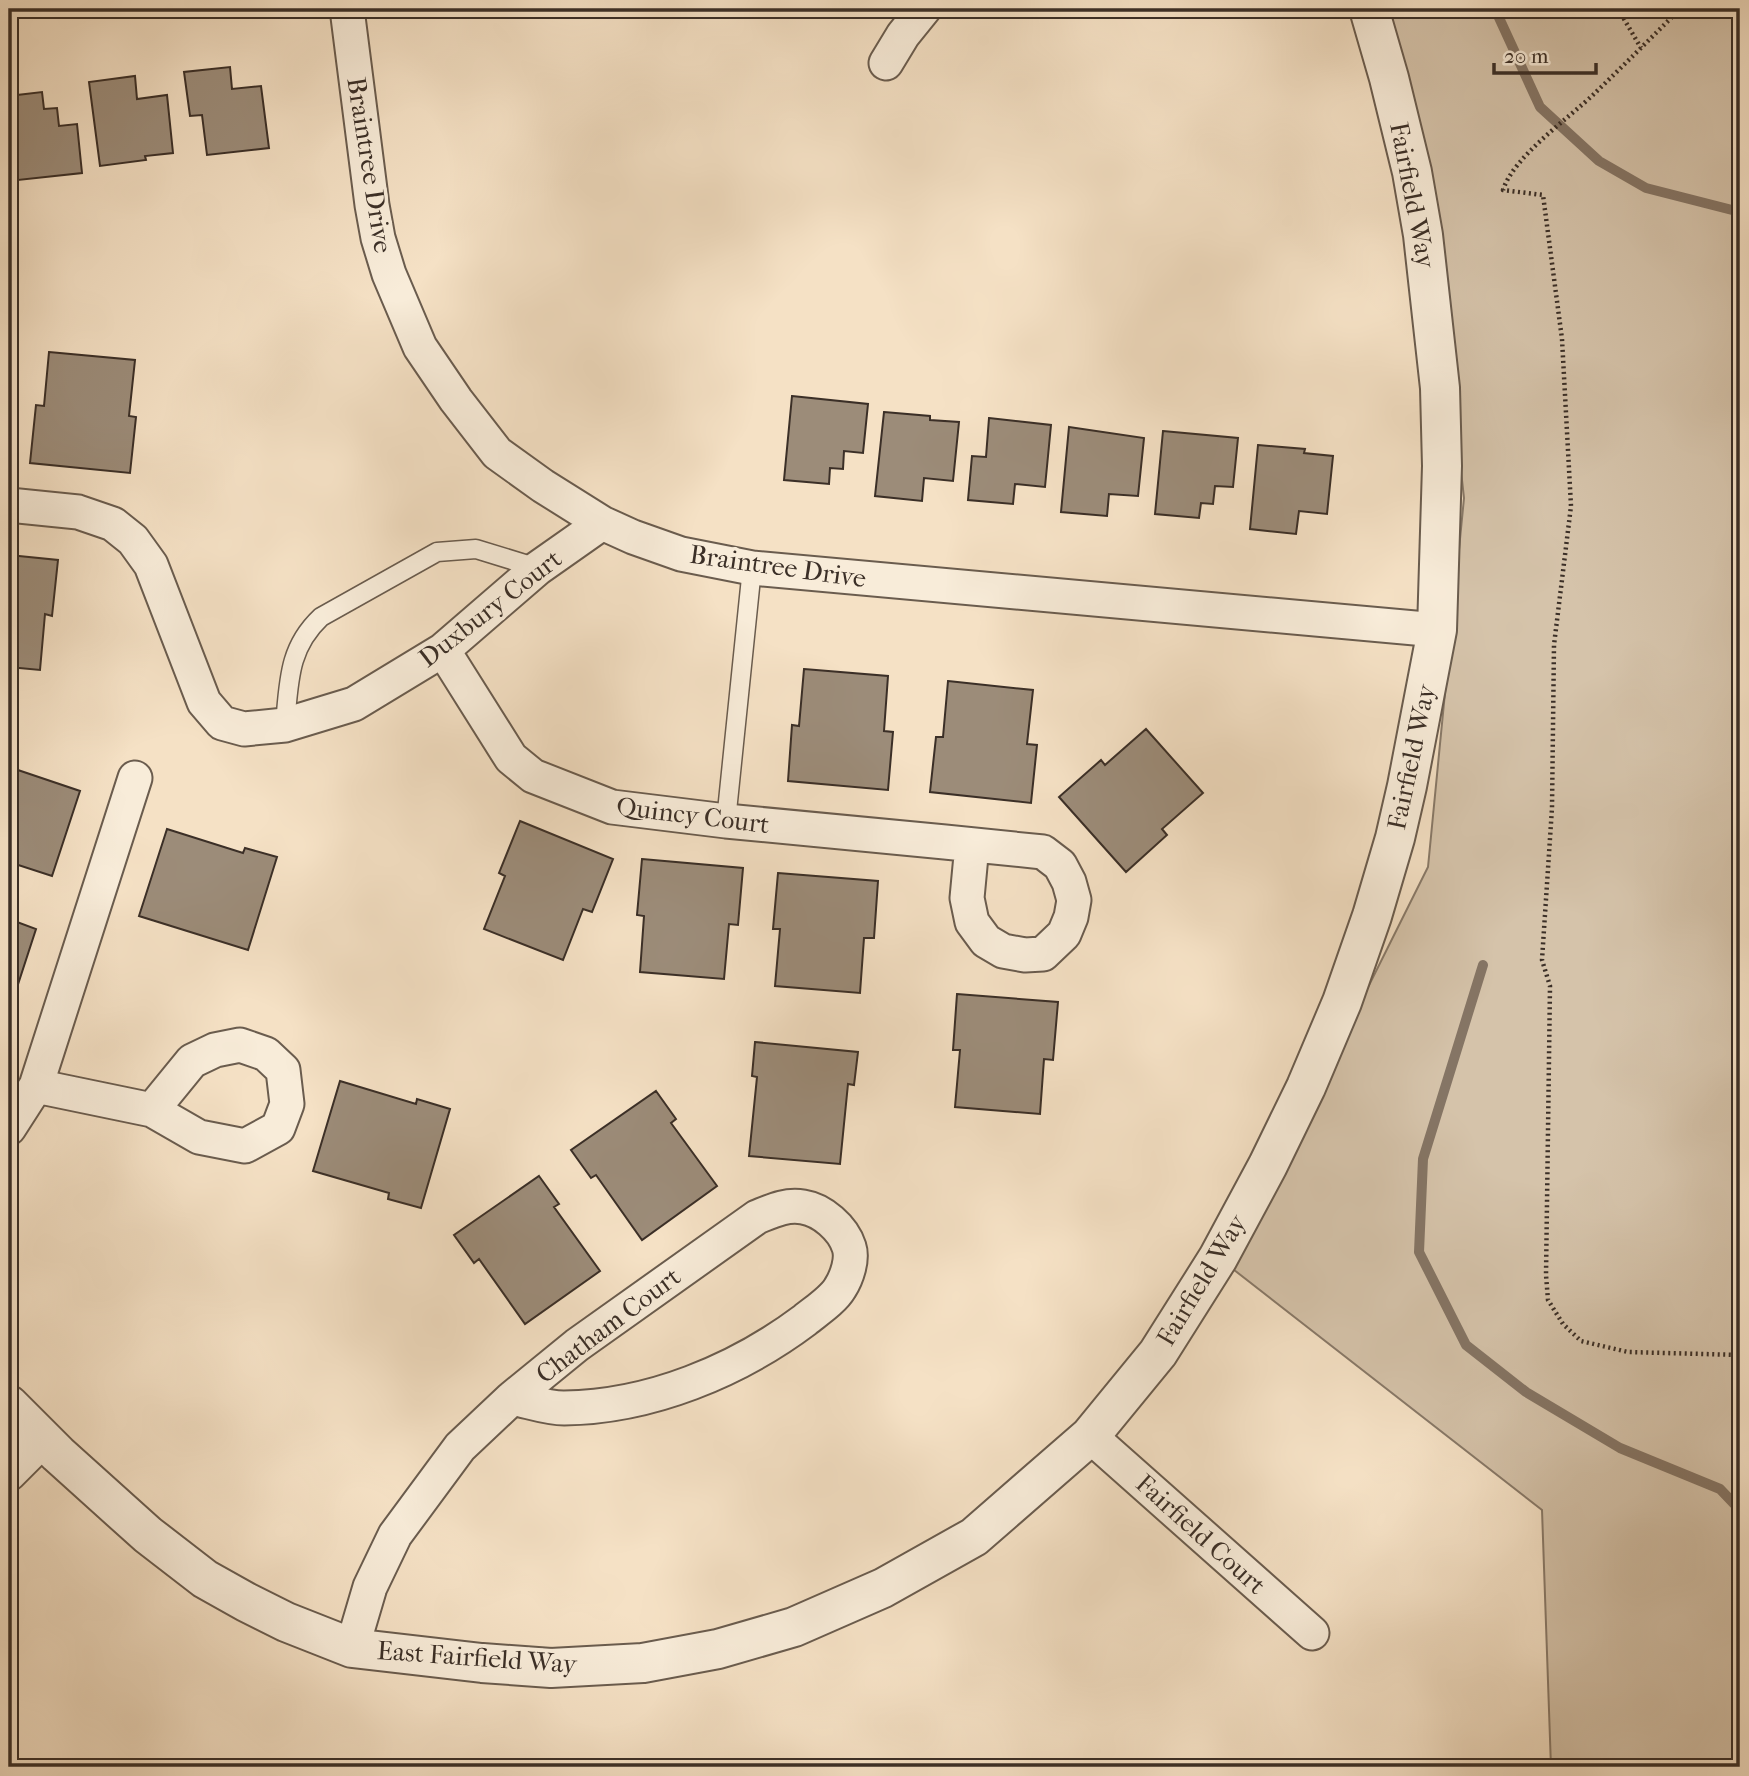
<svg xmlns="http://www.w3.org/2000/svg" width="1749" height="1776" viewBox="0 0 1749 1776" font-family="'IM FELL French Canon',serif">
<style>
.green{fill:#d5c3aa;stroke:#887968;stroke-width:2}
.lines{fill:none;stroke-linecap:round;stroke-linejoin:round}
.stream{stroke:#857565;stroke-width:10}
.building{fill:#9c8c79;stroke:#3b2f27;stroke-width:2}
.service-casing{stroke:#6a5c4e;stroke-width:21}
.minor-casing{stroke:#6a5c4e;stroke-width:37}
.tertiary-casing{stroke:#6a5c4e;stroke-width:42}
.path{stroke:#3b2f27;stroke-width:4.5;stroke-dasharray:2 3.5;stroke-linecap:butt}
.service{stroke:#f8ecd9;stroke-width:18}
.minor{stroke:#f8ecd9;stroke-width:33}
.tertiary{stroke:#f8ecd9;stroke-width:38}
.labels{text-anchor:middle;stroke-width:7;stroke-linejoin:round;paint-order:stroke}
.street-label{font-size:26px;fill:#3b2f27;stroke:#f8ecd9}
</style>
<rect width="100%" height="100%" fill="#f5e1c5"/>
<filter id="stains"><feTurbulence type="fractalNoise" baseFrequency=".00286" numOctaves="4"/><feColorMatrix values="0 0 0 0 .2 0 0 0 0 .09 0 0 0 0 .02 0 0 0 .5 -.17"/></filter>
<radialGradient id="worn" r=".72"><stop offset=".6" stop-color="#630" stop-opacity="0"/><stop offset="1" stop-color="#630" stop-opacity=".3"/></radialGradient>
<!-- green -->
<path class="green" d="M1381,9h359v1758h-189l-9,-257 -313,-244 199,-399 36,-369 -34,-307z"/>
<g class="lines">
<!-- stream -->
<path class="stream" d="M1495,9l45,98 59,54 47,27 94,24
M1483,965l-60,194 -4,93 47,93 60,47 94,56 100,41 20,21"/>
</g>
<!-- building -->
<path class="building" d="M230,67l2,22 29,-3 8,62 -62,7 -5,-40 -12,1 -6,-44z
M135,76l2,23 30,-4 6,58 -28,3 1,4 -46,6 -11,-84z
M42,92l2,17 13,-1 2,18 18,-2 5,49 -73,8v-85z
M49,352l86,8 -6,56 7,1 -6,56 -100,-10 6,-58 8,1z
M792,396l76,8 -5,49 -19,-2 -1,18 -13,-1 -1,16 -45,-4z
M884,412l46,4v4l29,2 -6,59 -29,-3 -2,23 -47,-5z
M989,418l62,7 -6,62 -30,-3 -2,20 -45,-4 4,-44 14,1z
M1069,427l75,11 -6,58 -29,-2 -2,22 -46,-4z
M1163,431l75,7 -5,49 -18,-1 -2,18 -12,-1 -2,15 -44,-4z
M1258,445l47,4 -1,4 29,3 -6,58 -28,-3 -3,23 -46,-5z
M9,555l49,5 -6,56 -7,-2 -5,56 -31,-3z
M804,669l84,7 -4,55 9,1 -5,58 -100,-9 4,-56 7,1z
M948,681l85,9 -6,54 10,1 -6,58 -101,-11 6,-55h7z
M1146,729l57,64 -41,36 5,6 -41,37 -67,-75 42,-37 4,5z
M9,767l71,24 -28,85 -43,-14z
M520,821l93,38 -21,53 -9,-3 -20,51 -79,-31 21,-53 -6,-3z
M167,829l76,24 2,-5 32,9 -29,93 -109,-34z
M642,859l101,9 -5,57 -9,-1 -5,55 -84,-7 4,-56 -7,-1z
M778,873l100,8 -4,57h-10l-4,55 -85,-7 5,-57h-7z
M9,919l27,10 -27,83z
M957,994l101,8 -5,58 -9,-1 -4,55 -85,-7 5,-57h-7z
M755,1042l103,10 -4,33 -6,-1 -8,80 -91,-8 8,-79 -5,-1z
M340,1081l76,23 1,-5 33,10 -29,99 -33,-9 1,-6 -76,-22z
M656,1091l20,28 -5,4 46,63 -75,54 -46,-65 -5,3 -20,-28z
M539,1176l20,28 -5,3 46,64 -75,53 -46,-65 -5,4 -20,-28z"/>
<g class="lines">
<!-- service casing -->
<g class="service-casing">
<path id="service" d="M285,725c4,-43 3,-77 36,-108l116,-65 39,-3 62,19
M726,821l26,-253"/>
</g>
<!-- minor casing -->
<g class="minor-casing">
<path id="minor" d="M347,9l25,196 6,33 11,36 31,73 36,53 41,53 46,33 59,37 31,14 48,17 71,14 685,62
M886,63l17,-28 21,-26
M9,505l69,7 35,12 20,16 18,25 53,137 18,21 22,6 41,-4 69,-21 89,-54 95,-82 64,-45
M443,650l68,108 22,18 79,31 114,14 219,21 98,10 17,13 9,17 5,18 -3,17 -7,17 -21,20 -18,1 -22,-4 -17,-10 -14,-19 -5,-24 5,-53
M36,1086l116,24 47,27 46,9 33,-18 9,-24 -4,-34 -17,-16 -26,-9 -25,5 -23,11 -40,49
M9,1128l27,-42 99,-308
M1090,1436l222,197
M9,1474l34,-34
M352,1648l18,-61 25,-52 65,-88 52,-49 65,-53 180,-128c15,-6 29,-13 46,-10 19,3 40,21 46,40 4,12 -2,30 -9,41 -7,12 -24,23 -35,32 -68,51 -155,87 -241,88 -17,0 -36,-7 -52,-10"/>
</g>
<!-- tertiary casing -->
<g class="tertiary-casing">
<path id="tertiary" d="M9,1405l49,49 90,81 57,44 41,23 40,20 66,26 130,15 69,5 92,-5 75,-14 76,-22 89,-39 91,-51 116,-101 68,-83 60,-95 50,-93 38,-78 36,-85 30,-86 23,-78 12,-52 30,-156 5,-164 -2,-78 -17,-153 -11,-63 -23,-94 -20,-69"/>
</g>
<!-- path -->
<path class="path" d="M1618,9l23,39
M1680,9c-28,28 -56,56 -85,84 -27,26 -81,63 -92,97l40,5 19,144 9,167 -17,139 -2,163 -10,152 8,26 -4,289 2,25 15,24 18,17 47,11 112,3"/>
<!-- service -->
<use href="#service" class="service"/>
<!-- minor -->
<use href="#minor" class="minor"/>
<!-- tertiary -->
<use href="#tertiary" class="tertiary"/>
</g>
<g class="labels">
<!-- street labels -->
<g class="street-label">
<text transform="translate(370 165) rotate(81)" y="9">Braintree Drive</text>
<text transform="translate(1413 195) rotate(79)" y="9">Fairfield Way</text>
<text transform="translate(778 566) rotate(8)" y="9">Braintree Drive</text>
<text transform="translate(490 608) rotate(-38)" y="9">Duxbury Court</text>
<text transform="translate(1411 757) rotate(-78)" y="9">Fairfield Way</text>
<text transform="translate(693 815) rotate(7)" y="9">Quincy Court</text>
<text transform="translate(1201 1280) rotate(-59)" y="9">Fairfield Way</text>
<text transform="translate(608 1325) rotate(-37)" y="9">Chatham Court</text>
<text transform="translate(1201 1534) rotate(42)" y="9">Fairfield Court</text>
<text transform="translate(477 1657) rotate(4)" y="9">East Fairfield Way</text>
</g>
</g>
<!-- margin -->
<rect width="1749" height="1776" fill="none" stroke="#f5e1c5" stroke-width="35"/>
<rect x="10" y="10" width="1728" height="1755" fill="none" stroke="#3b2f27" stroke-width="3.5"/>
<rect x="18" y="18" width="1714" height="1741" fill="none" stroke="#3b2f27" stroke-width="2"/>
<!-- scale -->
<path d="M1494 63v10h102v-10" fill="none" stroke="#3b2f27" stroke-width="3.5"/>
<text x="1504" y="63" font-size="21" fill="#3b2f27" stroke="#f8ecd9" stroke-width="5" paint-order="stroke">20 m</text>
<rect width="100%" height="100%" filter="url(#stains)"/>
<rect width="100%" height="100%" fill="url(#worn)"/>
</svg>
